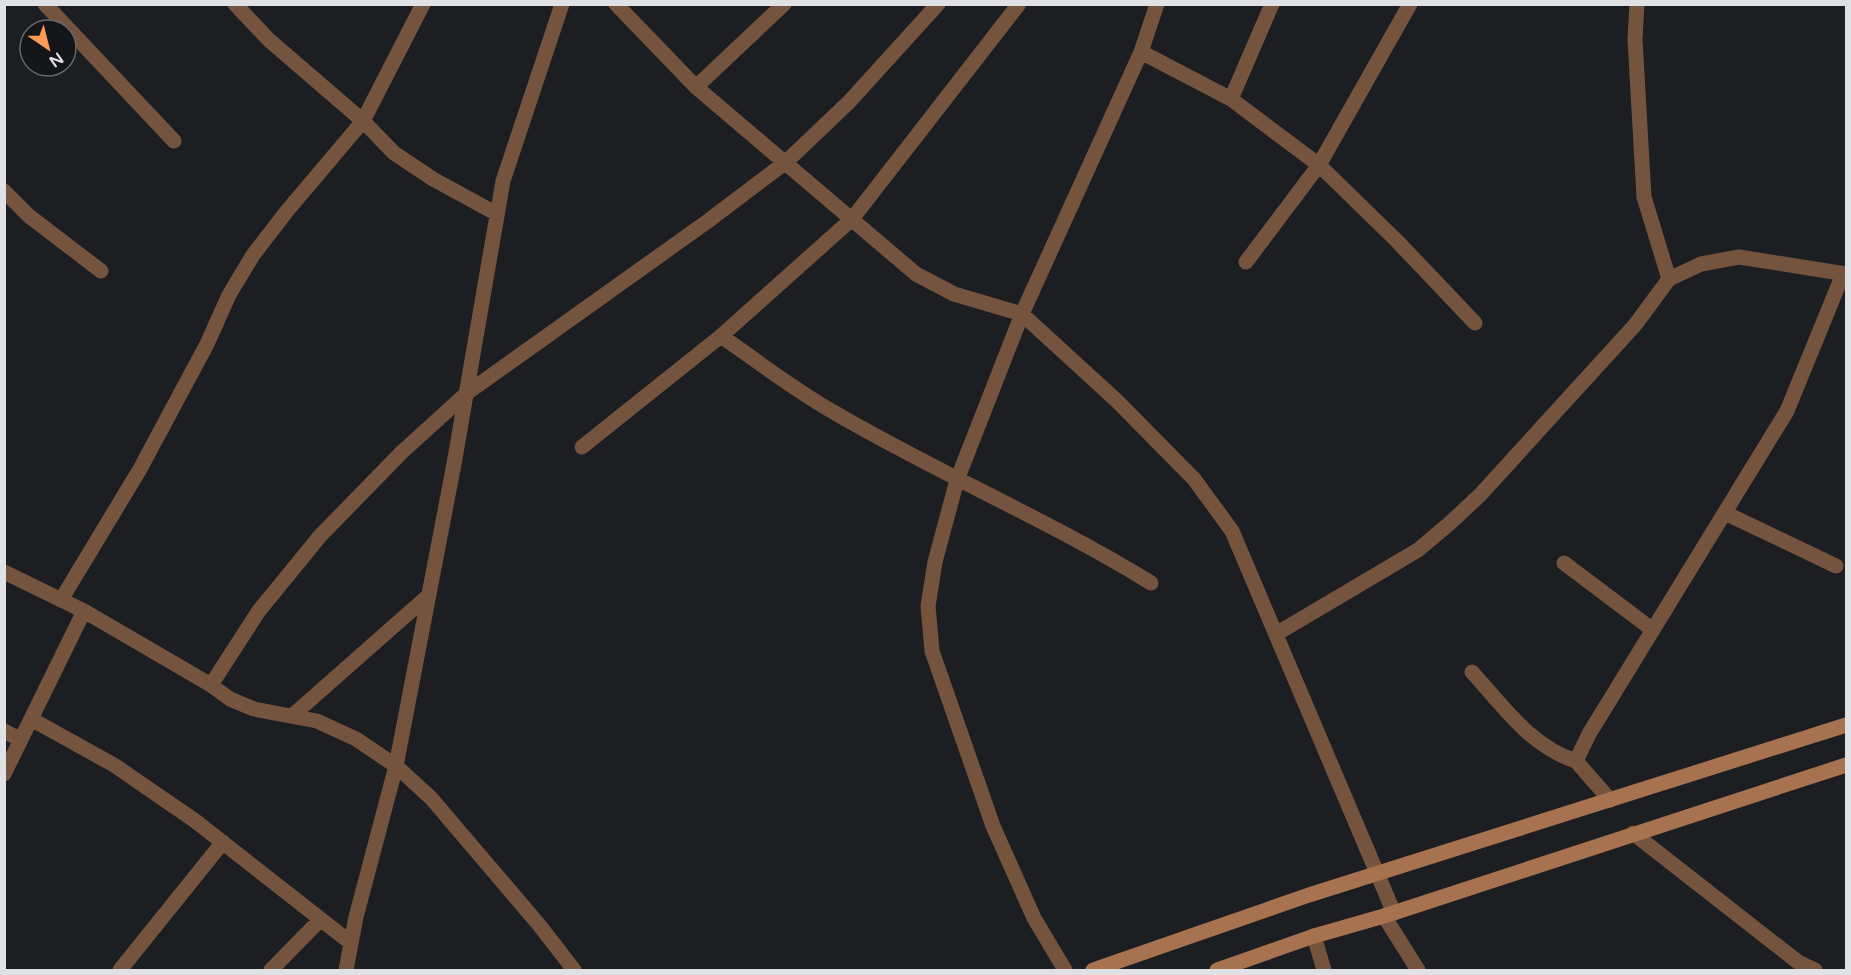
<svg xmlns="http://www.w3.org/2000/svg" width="1851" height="975" viewBox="0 0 1851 975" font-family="'Varela Round',sans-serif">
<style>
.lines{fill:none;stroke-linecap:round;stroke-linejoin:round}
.street{stroke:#75543f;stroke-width:15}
.secondary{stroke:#a7724f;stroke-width:15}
</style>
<rect width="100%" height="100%" fill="#1c1e22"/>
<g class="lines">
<!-- street -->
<path class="street" d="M45,4l129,137
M235,4l34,36 94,81 31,32 39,26 64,35
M616,4l80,83 220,187 38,20 68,20 95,87 77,78 38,52 162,382
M1637,4l-2,35 9,158 25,82
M1141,52l90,47 88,66 78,76 78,82
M696,87l88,-83
M1231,99l41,-95
M4,191l25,25 72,55
M1246,262l73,-97 91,-161
M721,336c36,25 71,52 109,74 105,62 217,109 321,173
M582,447l139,-111 131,-117 167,-215
M1725,513l111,53
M1564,563l89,67
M4,572l80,39 127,74 19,14 24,10 63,12 39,18 40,27 35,32 109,128 34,44
M61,600l79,-131 67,-125 22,-49 24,-40 34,-44 76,-90 60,-117
M1276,634l142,-84 32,-27 30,-28 155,-170 34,-46 32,-15 38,-7 107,17
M1472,672c31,34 59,75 104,89
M211,685l47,-73 62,-76 82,-84 65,-59 241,-172 78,-59 63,-60 89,-98
M293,715l136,-120
M31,719l83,46 80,55 157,123
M4,731l17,9
M4,774l80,-163
M1610,800l-34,-39 13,-27 198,-323 56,-137
M1633,833l165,129 17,8
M1384,916l34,54
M1314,936l10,34
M120,970l103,-128
M271,970l50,-51
M346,970l10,-53 40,-151 58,-302 49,-283 59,-177
M1065,970l-31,-52 -41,-92 -61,-175 -4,-45 7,-44 22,-82 65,-166 119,-262 16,-48"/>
<!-- secondary -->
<path class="secondary" d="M1093,970l216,-75 537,-170
M1217,970l97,-34 70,-20 462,-151"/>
</g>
<!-- border -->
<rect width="1851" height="975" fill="none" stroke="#e0e1e4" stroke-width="12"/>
<!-- north arrow -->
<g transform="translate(48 48) rotate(145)"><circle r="28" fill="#131519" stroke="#65676a" stroke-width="1.5"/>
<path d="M0-4.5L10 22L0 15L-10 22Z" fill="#fe9c57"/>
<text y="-9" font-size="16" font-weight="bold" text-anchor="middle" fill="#e0e1e4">N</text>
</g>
</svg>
